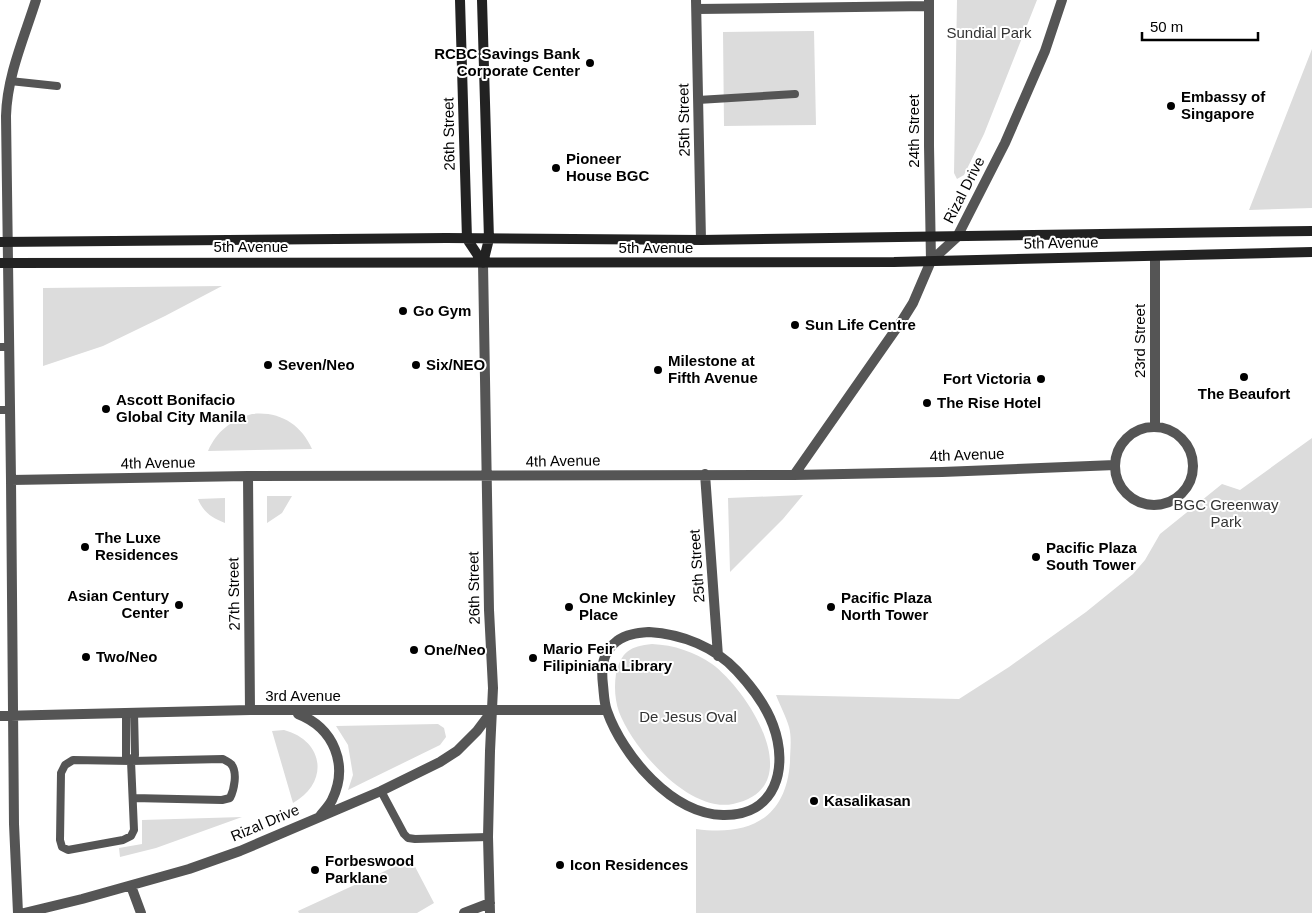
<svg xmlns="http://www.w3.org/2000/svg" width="1312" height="913" viewBox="0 0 1312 913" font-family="Helvetica,sans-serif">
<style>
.green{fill:#dcdcdc}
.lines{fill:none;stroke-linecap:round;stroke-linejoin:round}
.service{stroke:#555;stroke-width:8}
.minor{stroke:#555;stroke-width:10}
.secondary{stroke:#222;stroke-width:10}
.poi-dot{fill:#000;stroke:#fff;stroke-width:2}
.labels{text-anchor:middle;stroke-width:4;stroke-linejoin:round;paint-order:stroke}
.park-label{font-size:15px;fill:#333;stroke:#fff}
.poi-label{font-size:15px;font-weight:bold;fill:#000;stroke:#fff;text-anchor:start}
.street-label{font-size:15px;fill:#000;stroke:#fff}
</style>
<rect width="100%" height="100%" fill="#fff"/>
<!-- green -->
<path class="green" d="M957,0h80l-53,134 -20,41 -7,4 -3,-6z
M814,31l2,94 -92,1 -1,-94z
M1312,49v159l-63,2z
M222,286l-57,30 -62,30 -60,20v-78z
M252,414c27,-3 49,10 60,35l-104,2c9,-20 22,-30 44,-37z
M1312,438v475h-616v-84c52,7 90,-9 94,-67 0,-11 2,-24 -1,-35 -3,-11 -9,-21 -13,-32l183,4 50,-32 77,-55 47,-38 12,-14 15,-26 62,-50 18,6z
M803,495l-20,24 -53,53 -2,-74z
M267,496h25l-10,17 -15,10z
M225,498v25c-13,-5 -22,-11 -27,-24z
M652,644c22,1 43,8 60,20 37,27 98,124 21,140 -44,9 -100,-55 -114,-92 -4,-12 -5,-25 -3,-38 5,-22 14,-28 36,-30z
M438,724l6,4 2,9 -6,8 -92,45 5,-15 -5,-30 -12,-19z
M284,730c41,11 45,53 9,73l-21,-72z
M242,817l-86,31 -36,9 -1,-9 23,-4v-24z
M411,859l23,44 -17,10h-118l-1,-2z"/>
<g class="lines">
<!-- service -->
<path class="service" d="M10,81l47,5
M698,100l97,-6
M0,347h9
M0,410h10
M126,713v43l5,5 3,69 -3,6 -8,4 -55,10 -6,-3 -2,-7 1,-67 4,-8 8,-5 58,1 92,-2c3,2 6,3 8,5 7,8 3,26 -1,34l-8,2 -89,-2
M131,761l4,-6 -1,-43
M381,791l23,43 4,4 7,1 73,-2"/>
<!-- minor -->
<path class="minor" d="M696,0l5,240
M929,0v146l2,115
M697,9l232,-3
M483,263l6,347 4,78 -3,63 -2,86 2,76
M1155,426v-170
M1115 466a39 39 0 1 1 78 0a39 39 0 1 1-78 0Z
M705,474l13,182
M794,475l109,-156 10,-16 18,-42 26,-24 48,-94 40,-92 17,-51
M248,476l2,234
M11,480l237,-4 546,-1 148,-3 173,-7
M649,632c33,2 66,15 88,39 14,15 29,35 36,54 16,43 3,91 -50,90 -51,-1 -100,-59 -116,-104 -3,-8 -3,-17 -4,-26 -2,-17 -1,-33 14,-44 9,-7 21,-8 32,-9z
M298,714c36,14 51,51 34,86 -3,6 -8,11 -12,16
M0,716l250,-6h356
M131,886l10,27
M18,913l-4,-89 -3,-344 -5,-364c1,-40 18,-78 30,-116
M24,913l58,-14 107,-30 51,-18 141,-60 59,-29 17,-11 20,-20 15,-20
M464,913l26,-10"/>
<!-- secondary -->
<path class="secondary" d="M460,0l7,239 16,24
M482,0l7,239 -6,24
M0,242l446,-4 255,2 611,-9
M0,263l894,-1 418,-10"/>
</g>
<!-- markers -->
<g class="poi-dot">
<circle cx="590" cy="63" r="5"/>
<circle cx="1171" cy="106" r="5"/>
<circle cx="556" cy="168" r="5"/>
<circle cx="403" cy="311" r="5"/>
<circle cx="795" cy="325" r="5"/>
<circle cx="268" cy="365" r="5"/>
<circle cx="416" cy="365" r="5"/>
<circle cx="658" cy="370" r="5"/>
<circle cx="1244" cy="377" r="5"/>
<circle cx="1041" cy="379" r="5"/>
<circle cx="927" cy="403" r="5"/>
<circle cx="106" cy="409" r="5"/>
<circle cx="85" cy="547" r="5"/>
<circle cx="1036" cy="557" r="5"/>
<circle cx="179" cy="605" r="5"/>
<circle cx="569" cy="607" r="5"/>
<circle cx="831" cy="607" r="5"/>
<circle cx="414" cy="650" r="5"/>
<circle cx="86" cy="657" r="5"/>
<circle cx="533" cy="658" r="5"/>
<circle cx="814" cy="801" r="5"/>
<circle cx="560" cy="865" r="5"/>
<circle cx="315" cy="870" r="5"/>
</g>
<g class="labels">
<!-- park labels -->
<g class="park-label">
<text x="989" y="38">Sundial Park</text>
<text x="1226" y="510">BGC Greenway<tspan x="1226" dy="17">Park</tspan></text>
<text x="688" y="722">De Jesus Oval</text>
</g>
<!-- poi labels -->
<g class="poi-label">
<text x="580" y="59" text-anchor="end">RCBC Savings Bank<tspan x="580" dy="17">Corporate Center</tspan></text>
<text x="1181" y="102">Embassy of<tspan x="1181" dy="17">Singapore</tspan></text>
<text x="566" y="164">Pioneer<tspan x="566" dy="17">House BGC</tspan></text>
<text x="413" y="316">Go Gym</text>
<text x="805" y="330">Sun Life Centre</text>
<text x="668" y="366">Milestone at<tspan x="668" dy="17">Fifth Avenue</tspan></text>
<text x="278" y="370">Seven/Neo</text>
<text x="426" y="370">Six/NEO</text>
<text x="1031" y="384" text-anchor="end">Fort Victoria</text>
<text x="1244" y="399" text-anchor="middle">The Beaufort</text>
<text x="116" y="405">Ascott Bonifacio<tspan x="116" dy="17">Global City Manila</tspan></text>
<text x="937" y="408">The Rise Hotel</text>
<text x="95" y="543">The Luxe<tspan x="95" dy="17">Residences</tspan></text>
<text x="1046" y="553">Pacific Plaza<tspan x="1046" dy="17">South Tower</tspan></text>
<text x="169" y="601" text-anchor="end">Asian Century<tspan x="169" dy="17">Center</tspan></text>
<text x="579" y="603">One Mckinley<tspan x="579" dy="17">Place</tspan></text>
<text x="841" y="603">Pacific Plaza<tspan x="841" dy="17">North Tower</tspan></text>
<text x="543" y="654">Mario Feir<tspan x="543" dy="17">Filipiniana Library</tspan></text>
<text x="424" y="655">One/Neo</text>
<text x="96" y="662">Two/Neo</text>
<text x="824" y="806">Kasalikasan</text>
<text x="325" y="866">Forbeswood<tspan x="325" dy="17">Parklane</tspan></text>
<text x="570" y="870">Icon Residences</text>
</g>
<!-- street labels -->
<g class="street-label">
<text transform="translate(684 120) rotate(-91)" y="5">25th Street</text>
<text transform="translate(914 131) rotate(-90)" y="5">24th Street</text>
<text transform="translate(449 134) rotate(-91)" y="5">26th Street</text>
<text transform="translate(964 190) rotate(-63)" y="5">Rizal Drive</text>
<text transform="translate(1061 243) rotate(-1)" y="5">5th Avenue</text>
<text x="251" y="252">5th Avenue</text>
<text x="656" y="253">5th Avenue</text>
<text transform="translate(1140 341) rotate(-90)" y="5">23rd Street</text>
<text transform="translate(967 455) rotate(-2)" y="5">4th Avenue</text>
<text transform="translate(563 461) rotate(-1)" y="5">4th Avenue</text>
<text transform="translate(158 463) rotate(-1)" y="5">4th Avenue</text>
<text transform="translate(697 566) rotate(-94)" y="5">25th Street</text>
<text transform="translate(474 588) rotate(-91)" y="5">26th Street</text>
<text transform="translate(234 594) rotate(-91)" y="5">27th Street</text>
<text x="303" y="701">3rd Avenue</text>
<text transform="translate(265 823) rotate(-23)" y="5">Rizal Drive</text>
</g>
</g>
<!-- scale -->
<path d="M1142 32v8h116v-8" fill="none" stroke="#000000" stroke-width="2.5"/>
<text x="1150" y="32" font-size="15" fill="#000000" stroke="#ffffff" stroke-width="4" paint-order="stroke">50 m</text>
</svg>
